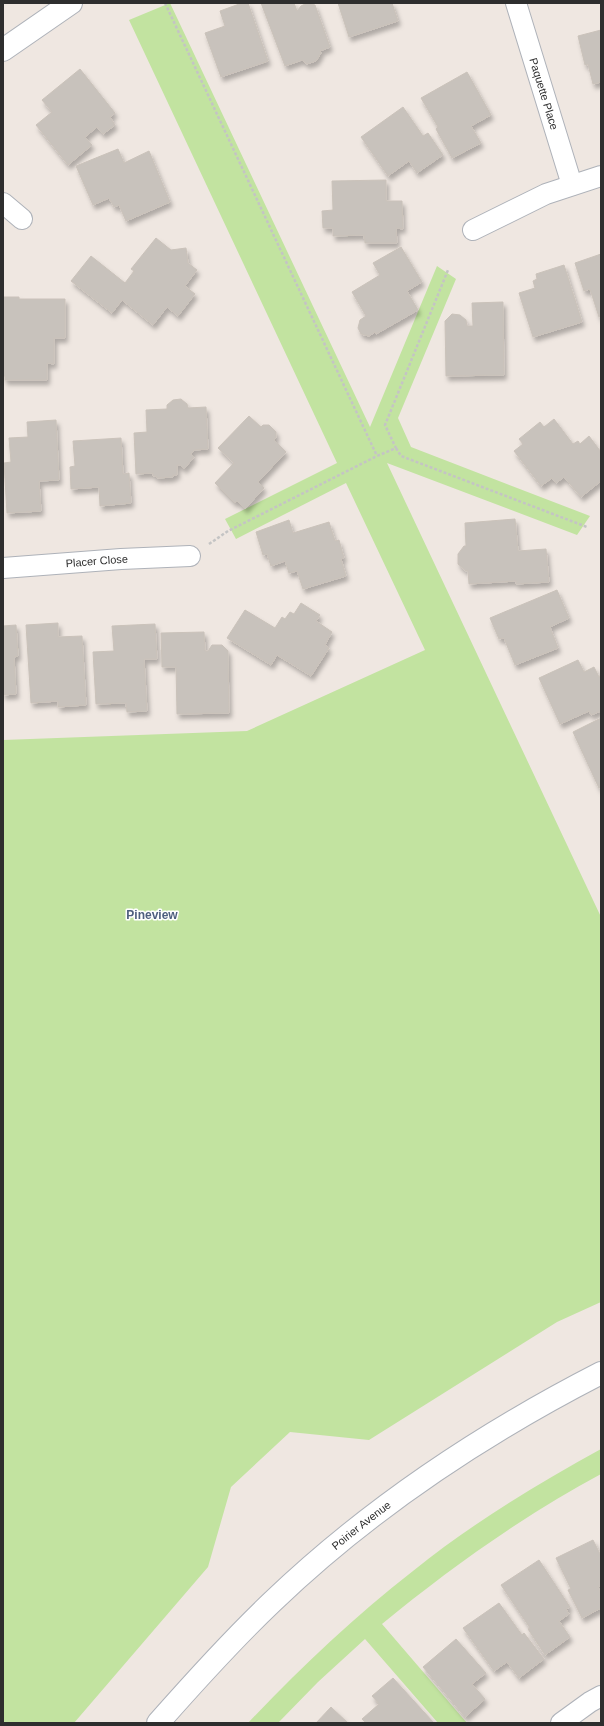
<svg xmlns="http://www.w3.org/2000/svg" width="604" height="1726" viewBox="0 0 604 1726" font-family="Helvetica,sans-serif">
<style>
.green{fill:#c2e3a0}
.building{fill:#c8c2bc;stroke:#cac2ba;filter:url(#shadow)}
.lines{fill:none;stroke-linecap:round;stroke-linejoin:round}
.minor-casing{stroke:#aeb2b9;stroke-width:22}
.tertiary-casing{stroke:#aeb2b9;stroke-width:24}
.secondary-casing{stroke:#aeb2b9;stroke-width:24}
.path{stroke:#c4c4c4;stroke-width:2.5;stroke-dasharray:3 2;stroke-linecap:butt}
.minor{stroke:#fff;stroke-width:20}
.tertiary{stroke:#fff;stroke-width:22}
.secondary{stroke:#fff;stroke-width:22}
.labels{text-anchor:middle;stroke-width:3;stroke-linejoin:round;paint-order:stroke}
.street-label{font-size:11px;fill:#2e2e2e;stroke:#fff}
.neighbourhood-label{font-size:12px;font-weight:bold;fill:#4e5f7e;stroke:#fff}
</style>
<defs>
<filter id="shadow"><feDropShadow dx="2.5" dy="4.5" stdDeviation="2" flood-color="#0004"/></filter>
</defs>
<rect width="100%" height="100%" fill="#efe7e1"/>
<!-- green -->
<path class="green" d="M170,3l200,424 67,-161 19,13 -58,139 13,29 179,69 -13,19 -190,-72 214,454v385l-44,20 -188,118 -79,-8 -59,55 -23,80 -134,156h-71v-983l244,-9 178,-81 -79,-167 -110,56 -11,-20 112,-56 -208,-443z
M601,1449v25c-78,42 -151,94 -219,150l85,99h-29l-73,-84 -47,43 -40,41h-30c52,-55 106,-106 165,-152 58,-47 123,-86 188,-122z"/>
<!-- building -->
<path class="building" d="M242,3h6l20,58 -47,16 -16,-44 20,-7 -5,-15z
M261,3h33l3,8 4,-5 6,-3 8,2 15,42 -10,4 1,2 -5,8 -9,3 -5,-4 -17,6z
M338,3h54l6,18 -49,16z
M601,30v52l-8,2 -5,-20 -3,1 -7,-29z
M80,69l35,44 -5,4 5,8 -12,9 -6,-7 -12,10 7,8 -24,20 -32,-40 16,-13 -10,-12z
M467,72l24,43 -20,11 10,17 -29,15 -16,-29 2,-2 -17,-29z
M403,107l20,29 5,-3 15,22 -26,18 -8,-12 -21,15 -27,-39z
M118,149l6,14 25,-12 21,51 -44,19 -7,-16 -5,2 -5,-9 -16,7 -17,-39z
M386,180v21h16l1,28 -7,-1 1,15h-32l-1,-8 -31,1v-8h-10l-1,-17 11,-1 -1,-29z
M156,238l15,12 15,-2 2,15 9,7 -12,16 10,8 -17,22 -11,-9 -14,18 -31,-25 -10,13 -41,-32 20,-25 34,27 9,-12 -3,-2z
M401,247l21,35 -15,9 11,19 -42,24 -1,-2 -6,4 -8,-2 -3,-6 2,-8 6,-4 -14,-24 28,-17 -7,-12z
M601,254v62l-2,1 -9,-28 -6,2 -9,-28z
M564,265l18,57 -49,15 -14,-44 16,-5 -2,-7 4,-2 -1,-5z
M3,297h16v2h46v39h-11v26l-7,-1v17h-42v-4h-2z
M503,302l1,73 -58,1 -1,-55 7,-7 8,1 6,5 1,6h6l-1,-23z
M181,399l6,5 1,4 18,-1 2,42 -14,1 -3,4 3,3 -10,12 -4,-4h-3v10h-4v2l-16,1 -1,-2h-3v-3l-17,1 -2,-41 13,-1 -1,-22 21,-1v-4l6,-5z
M249,416l12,11 2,-2h6l7,7v5l-2,3 12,12 -28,30 6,6 -19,21 -8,-8 -2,2 -20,-20 19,-20 -16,-15z
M554,419l19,25 5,-3 2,3 9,-8 12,16v29l-20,16 -17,-20 -8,6 -4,-5 -11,8 -27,-35 9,-7 -4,-5 21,-17 4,5z
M56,420l3,60 -20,1 2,30 -34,2 -3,-50 7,-1 -2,-24 19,-1 -1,-15z
M121,438l2,36 6,-1 2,30 -31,3 -1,-19 -28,2 -1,-22 5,-1 -2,-25z
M515,519l3,32 28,-2 3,33 -33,2v-3l-47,3 -1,-14 -2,1 -8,-7v-10l6,-8h2l-1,-23z
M289,520l4,13 36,-11 6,19 4,-1 5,18 -3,1 5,17 -43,13 -6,-18 -8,2 -4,-12 -14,5 -4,-12 -4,1 -7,-23z
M557,590l12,28 -19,9 8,21 -43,17 -11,-27 -5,1 -9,-21z
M301,603l19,12 -4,6 16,11 -7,13 4,3 -18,28 -34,-21 -6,10 -44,-27 18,-28 30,18 7,-11 3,2 5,-7 4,2z
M58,623v14l24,-1 4,69 -28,2v-6l-27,2 -5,-78z
M155,624l2,35h-13l3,52 -20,1 -1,-9 -30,1 -3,-52 21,-1 -2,-25z
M16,625l2,31 -4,1 2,37 -13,1v-69z
M204,632l1,19h3l4,-6h10l6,6 1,62 -52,1 -1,-47h-14l-1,-34z
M578,660l6,12 10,-5 5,10 2,-1v35l-10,4 -2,-4 -29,13 -21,-46z
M601,718v69l-2,1 -26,-56z
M593,1540l8,16v29l-3,2 3,7v14l-19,10 -14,-28 3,-1 -15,-31z
M539,1560l31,47 -4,2 3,5 -10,7 11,16 -25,18 -17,-26 2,-1 -29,-43z
M499,1603l23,32 2,-2 20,26 -25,19 -12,-16 -13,9 -31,-43z
M456,1639l30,34 -14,11 13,15 -20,18 -42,-50z
M393,1678l41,45h-68l-4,-4 17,-15 -7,-8z
M331,1707l17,16h-32z"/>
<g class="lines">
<!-- minor casing -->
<g class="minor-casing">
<g id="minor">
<path id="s1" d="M516,3l56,182"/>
<path d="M3,203l19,16"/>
<path d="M473,230l73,-36 55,-18"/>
<path id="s2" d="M3,568l118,-9 69,-3"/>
<path d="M561,1723l29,-21 11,-6"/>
</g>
</g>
<!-- tertiary casing -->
<g class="tertiary-casing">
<path id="tertiary" d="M3,50l68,-47"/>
</g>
<!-- secondary casing -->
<g class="secondary-casing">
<g id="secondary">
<path id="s3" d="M158,1723c37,-42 74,-83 114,-121 97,-93 210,-168 329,-229"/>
</g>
</g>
<!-- path -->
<path class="path" d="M165,3l212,453
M396,448l5,8 186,71
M209,544l19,-13 149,-75 19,-8 -11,-23 63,-155"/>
<!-- minor -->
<use href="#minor" class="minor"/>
<!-- tertiary -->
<use href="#tertiary" class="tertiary"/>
<!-- secondary -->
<use href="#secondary" class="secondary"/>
</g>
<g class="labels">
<!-- street labels -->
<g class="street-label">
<text dy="4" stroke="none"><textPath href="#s1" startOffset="95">Paquette Place</textPath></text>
<text dy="4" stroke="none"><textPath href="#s2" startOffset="94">Placer Close</textPath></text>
<text dy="4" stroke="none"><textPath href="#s3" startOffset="284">Poirier Avenue</textPath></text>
</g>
<!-- neighbourhood labels -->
<g class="neighbourhood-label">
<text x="152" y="919">Pineview</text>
</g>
</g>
<!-- border -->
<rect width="604" height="1726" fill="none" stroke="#2e2e2e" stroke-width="8"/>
</svg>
